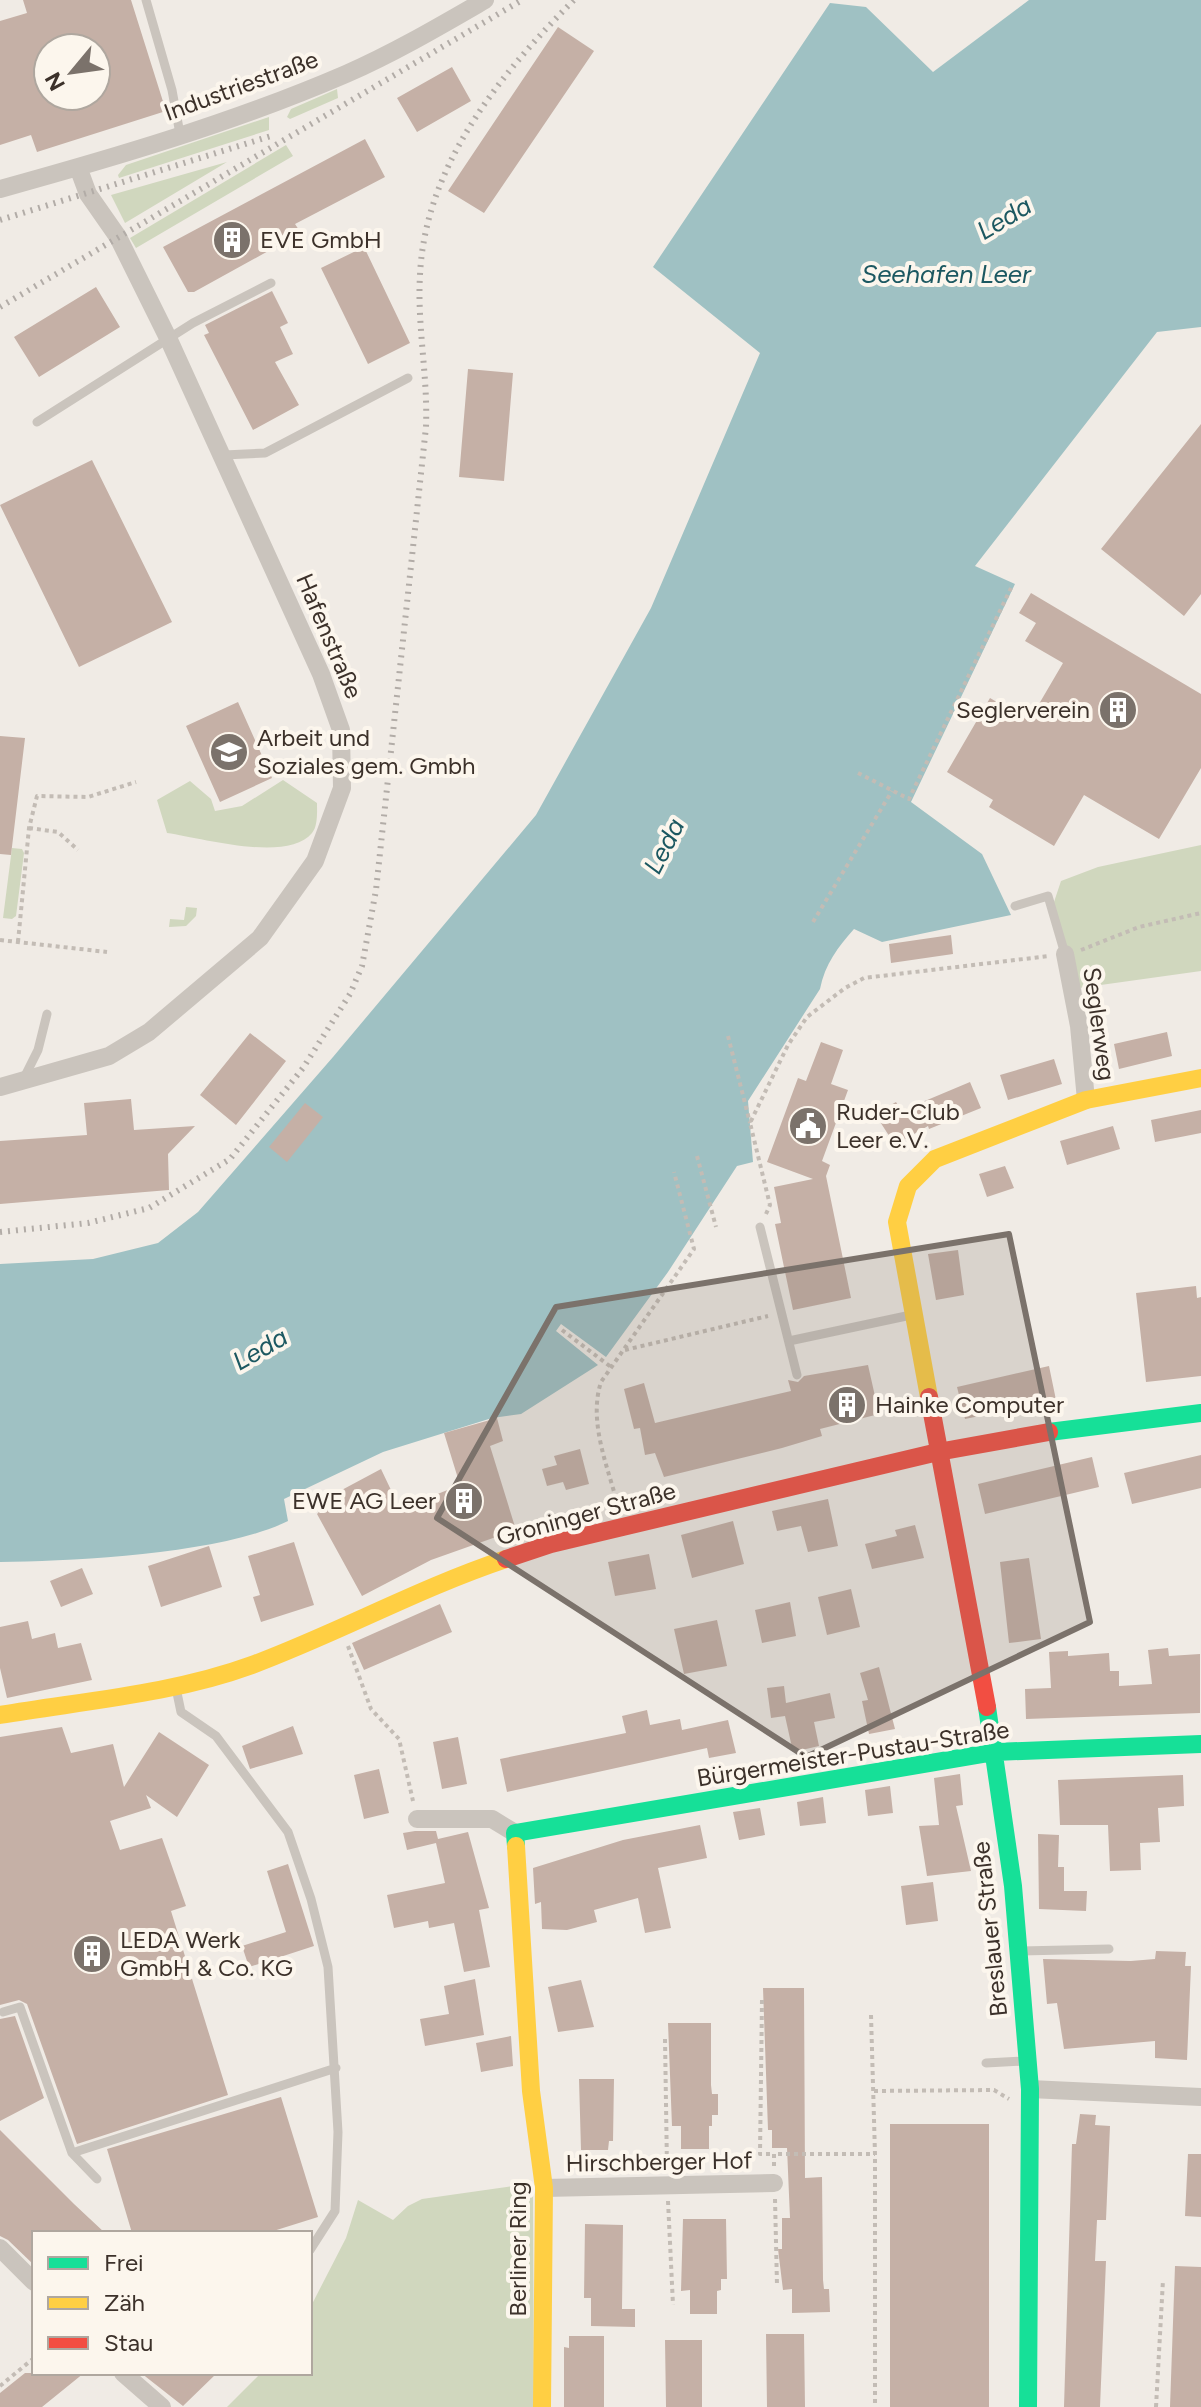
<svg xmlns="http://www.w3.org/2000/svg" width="1201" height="2407" viewBox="0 0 1201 2407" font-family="Figtree,sans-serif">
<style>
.green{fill:#d0d7be}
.water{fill:#9fc1c3}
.building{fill:#c5b0a6;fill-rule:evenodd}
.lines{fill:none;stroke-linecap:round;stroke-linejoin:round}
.path{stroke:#c3bcb5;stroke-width:4;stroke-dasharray:4 4;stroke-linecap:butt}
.lane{stroke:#cac4bd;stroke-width:9}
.street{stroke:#cac4bd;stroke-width:18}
.fast{stroke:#16e098;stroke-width:18}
.slow{stroke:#ffcf43;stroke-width:18}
.jam{stroke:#f24e42;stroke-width:18}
.rail{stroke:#b2aca7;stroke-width:6;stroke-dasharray:2 6;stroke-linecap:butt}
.marked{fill:#7b726b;fill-opacity:0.2;stroke:#7b726b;stroke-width:6;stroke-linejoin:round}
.labels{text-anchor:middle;stroke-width:8;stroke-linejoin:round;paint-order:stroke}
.street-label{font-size:24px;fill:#3c312a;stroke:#fcf6ed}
.poi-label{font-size:24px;fill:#3c312a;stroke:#fcf6ed;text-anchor:start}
.water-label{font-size:26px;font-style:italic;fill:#1c5861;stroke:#fcf6ed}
</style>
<rect width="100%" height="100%" fill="#f0ebe5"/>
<!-- green -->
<path class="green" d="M337,89l1,9 -48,21 -3,-2 4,-8z
M269,117v13l-150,48 -1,-3 8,-10z
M286,145l7,11 -157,92 -6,-10z
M227,162l-102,61 -14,-28z
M283,780l34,23c0,9 1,23 -5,30 -24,30 -110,5 -145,0l-10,-33 33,-19 21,18 4,12 27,-5z
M1201,845v126l-129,18 -21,-78 10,-30 37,-14z
M12,848l10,1 2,4 -8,63 -4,3 -9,-1z
M186,907l11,1 -1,8 -10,10 -17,1 1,-8 14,1z
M528,2184l5,13 1,210h-307l34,-34h49v-65l36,-70 12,-38 35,20 15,-14 14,-7z"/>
<!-- water -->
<path class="water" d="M1029,0h172v327l-44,5 -182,234 40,18 -104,218 71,52 29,61 -129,27 -28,-13c-16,18 -29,35 -34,60l-72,112 5,61 -16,4 -69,106 -62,85 -45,-33 -5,7 42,34 -77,49 -29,4 -109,34 -99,47 4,22c-67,33 -211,40 -288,41v-298l93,-5 65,-16 40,-31 135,-155 203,-242 115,-207 109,-255 -107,-86 177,-264 36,4 67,65z"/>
<!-- building -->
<path class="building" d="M23,0h108l35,111 -129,41 -6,-17 -31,10v-124l27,-8zM48,48h48v48h-48z
M558,27l36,24 -110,162 -36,-22z
M452,67l19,34 -54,31 -20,-34z
M365,139l20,38 -90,47 6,9 -107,59h-6l-25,-45z
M364,247l46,96 -42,21 -47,-96z
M96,287l24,40 -81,50 -25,-40z
M272,291l16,32 -8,4 13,27 -18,8 24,43 -46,25 -49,-95 5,-2 -4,-8z
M468,369l45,4 -9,108 -45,-4z
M1201,424v170l-17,22 -83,-67z
M92,460l80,162 -93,45 -79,-162z
M1031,593l170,101v74l-42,71 -75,-44 -30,51 -65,-39 4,-7 -46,-28 43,-74 39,23 34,-58 -38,-22 11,-18 -17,-10z
M238,702l34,76 -52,24 -34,-76z
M0,736l25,2 -14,117 -11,-1z
M951,935l2,19 -62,9 -2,-19z
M1167,1032l5,24 -53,13 -5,-25z
M250,1033l36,28 -50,64 -36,-30z
M821,1042l22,8 -12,34 17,6 -26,71 8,4 -4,11 25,122 -58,12 -18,-86 6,-1 -7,-36 39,-8 -46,-17 31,-84 8,3z
M1054,1059l8,25 -54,16 -8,-25z
M970,1082l11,26 -52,21 -1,-3 -33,19 -20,-31 21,-12 5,9z
M131,1099l3,31 61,-4 -27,28 1,36 -169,14v-63l87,-6 -3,-32z
M305,1103l18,14 -36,45 -18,-15z
M1201,1110v23l-46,9 -4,-22z
M1113,1126l7,23 -53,16 -7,-24z
M1005,1166l9,22 -27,9 -8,-23z
M958,1250l6,45 -28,5 -8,-46z
M1196,1286l1,12 4,-1v79l-55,6 -10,-89z
M868,1365l11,49 -59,15 2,7 -40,12 -118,29 -9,-24 -10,2 -5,-27 -6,1 -10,-40 20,-6 11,40 136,-32 -3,-11 10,2 6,-6z
M1049,1366l7,34 -91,19 -8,-32z
M497,1418l6,23 -13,5 26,84 -85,30 -69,36 -45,-82 21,-22 43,-23 19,40 60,-24 -16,-52z
M580,1449l9,35 -23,6 -3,-8 -16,4 -5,-17 15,-4 -3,-9z
M1201,1455v33l-69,16 -8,-31z
M1092,1457l7,30 -114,27 -7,-30z
M828,1499l10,47 -30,6 -7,-26 -24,5 -5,-20z
M733,1521l11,43 -52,14 -11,-43z
M915,1525l9,33 -52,11 -7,-25 32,-8 -2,-6z
M294,1542l20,63 -53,17 -8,-25 7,-2 -12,-39z
M209,1546l13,41 -61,20 -13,-41z
M649,1554l7,35 -41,7 -7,-34z
M1029,1558l12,81 -32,4 -9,-81z
M82,1568l11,26 -32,13 -11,-26z
M851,1589l9,38 -33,8 -9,-38z
M790,1602l6,34 -34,7 -7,-33z
M440,1604l12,28 -88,38 -12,-27z
M717,1620l10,46 -43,8 -10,-45z
M28,1621l4,18 23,-6 3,15 23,-5 11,37 -85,18 -7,-30v-41z
M1168,1648l1,8 31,-2v59l-174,6 -1,-30 26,-1 -2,-36 19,-1v5l41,-3 1,18h9v15l33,-2 -4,-34z
M879,1667l16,62 -26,5 -7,-33 6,-1 -8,-27z
M784,1686l2,17 44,-10 5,25 -21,4 5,24 -26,6 -8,-36 -14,2 -4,-30z
M647,1710l3,15 30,-6 2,11 46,-10 8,33 -27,5 -2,-10 -200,44 -7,-33 126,-26 -4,-17z
M293,1726l10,28 -53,15 -8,-23z
M62,1727l9,26 42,-9 11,43 35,-55 50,33 -32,52 -31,-22 5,13 -41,13 10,29 42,-12 24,68 -15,5 57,184 -151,49 -50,-140 -8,-4 -19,5v-268z
M458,1737l9,47 -25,5 -9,-47z
M379,1769l10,44 -25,6 -10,-44z
M960,1774l3,31 -7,1 15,65 -44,5 -8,-50 20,-1 -5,-47z
M1183,1775l1,31 -26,2 2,34 -20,1 1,27 -31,1 -2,-46h-48l-2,-45z
M890,1786l3,27 -25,3 -3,-26z
M823,1797l3,26 -26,3 -3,-24z
M760,1808l5,27 -26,5 -6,-28z
M700,1825l7,33 -49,10 13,60 -26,5 -7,-35 -44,12 3,12 -30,8 -25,-1 -1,-27 -6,2 -2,-36 90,-28z
M415,1831h21l2,8 30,-7 21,76 -10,2 11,57 -26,5 -10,-49 -25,5 -1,-7 -34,7 -7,-33 58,-12 -9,-40 -29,7 -4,-17z
M1038,1834l21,1 -1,32h6v24h23l-1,20 -47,-2z
M288,1864l26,82 -65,21 -7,-21 44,-14 -19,-61z
M933,1882l5,39 -32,4 -5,-39z
M1156,1951l30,1 -1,14h6l-4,94 -32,-2v-17l-91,8 -7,-46 -10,1 -4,-45 88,2 24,-2z
M475,1979l9,56 -59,11 -5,-27 29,-5 -5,-28z
M581,1980l13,47 -36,5 -10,-45z
M763,1988h41l1,190 17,-1 1,103 1,9h5l1,23 -38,1v-24l-9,1 -5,-41h4v-31h8l-3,-70h-15v-18h-4z
M15,2016l29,82 -44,23v-102z
M668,2023h43v62l1,9h6v21h-6v11h-3v23h-28v-23h-9z
M511,2036l2,30 -32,6 -5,-29z
M579,2079h35l-1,62h-4l-1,9h-27z
M281,2097l37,120 -51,16h-135l-25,-84z
M1080,2114l16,1 -1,10 15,1 -4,94h-9l-2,41h11l-6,146h-36l8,-263h4z
M890,2124h99v283h-99z
M0,2130l74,74 31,29h-71v32l-26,-25 -8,-4z
M1188,2154h13v63l-16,-1z
M683,2219h43l1,60h-6v11l-4,1v23h-27v-24l-9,1z
M585,2224l38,1 -1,84h13v18l-44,-1v-28h-7z
M1175,2266l26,1v140h-31z
M766,2334h38l1,73h-38z
M569,2336h35v71h-40v-60l5,1z
M665,2340h37v67h-36z
M25,2373h59l-42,34h-42v-14z
M141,2373h76l-34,33z"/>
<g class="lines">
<!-- path -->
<path class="path" d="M858,773l51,26 102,-211
M29,828l29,4 20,18
M813,922l79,-131
M0,940l107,12
M18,942l11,-114 8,-32 51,1 48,-15
M1081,950l58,-23 62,-14
M728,1036l22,87
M697,1156l19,71
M766,1214l4,-9 -20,-82 38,-78 19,-28 38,-29 19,-10 185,-22
M562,1330l49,37
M625,1350l143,-34
M618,1506c-10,-39 -30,-84 -17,-124l93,-133 -20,-77
M348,1646l23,63 28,30 14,62
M762,2000l-2,154h14
M871,2015l4,139v253
M665,2039l2,129
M874,2091l120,-1 15,9
M774,2166v-12h101
M775,2199l2,86
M668,2201l5,104
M0,2386l34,-28
M1156,2407l7,-127"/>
<!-- lane -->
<path class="lane" d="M146,0l26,90 8,44
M37,422l156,-99 78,-40
M224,455l41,-2 143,-75
M1015,906l33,-10 17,58
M24,1078l14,-28 9,-36
M760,1227l37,148
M789,1341l122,-26
M176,1688l5,24 35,24 72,96 23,67 17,68 10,165 -3,79 -25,39
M1021,1951l88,-2
M3,2012l17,-5 52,146
M986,2063l38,-2
M97,2179l-25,-26 264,-85"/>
<!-- street -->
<path class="street" d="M0,189c116,-32 235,-67 346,-115 48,-21 94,-48 139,-74
M1065,954l14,72 7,74
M0,1087l109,-31 40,-24 111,-94 55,-77 27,-73 -1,-58 -20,-56 -152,-334 -51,-103 -30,-43 -10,-27
M417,1819h75l23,14
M1030,2089l171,8
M544,2188l230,-5
M0,2248l34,34
M123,2373l39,34"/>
<!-- fast -->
<path class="fast" d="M1049,1432l152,-19
M987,1707l26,179 17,203 -2,318
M516,1846l-1,-13 480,-81 206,-8"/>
<!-- slow -->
<path class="slow" d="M929,1397l-32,-175 11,-36 27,-27 151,-59 115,-22
M0,1715c83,-14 173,-21 252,-50 86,-32 167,-77 254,-106
M516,1846l15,245 13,97 -2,219"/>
<!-- jam -->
<path class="jam" d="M929,1397l58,310
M506,1559l45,-15 387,-92 111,-20"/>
<!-- rail -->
<path class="rail" d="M0,220l271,-84
M0,307l522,-307
M0,1232l88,-9 61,-15 81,-49 73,-91 47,-74 12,-28 14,-76 50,-463c2,-51 -9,-101 -6,-152 5,-109 80,-201 154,-275"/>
</g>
<!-- marked area -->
<path class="marked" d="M1009,1234l81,388 -284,135 -369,-239 119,-211z"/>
<!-- icons -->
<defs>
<g id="building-disc" transform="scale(2)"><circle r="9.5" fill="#7b726b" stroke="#fcf6ed"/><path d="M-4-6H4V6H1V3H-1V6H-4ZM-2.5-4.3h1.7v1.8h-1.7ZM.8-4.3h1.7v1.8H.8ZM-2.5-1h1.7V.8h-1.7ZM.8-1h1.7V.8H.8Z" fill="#fff"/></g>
<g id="school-disc" transform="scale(2)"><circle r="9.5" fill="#7b726b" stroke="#fcf6ed"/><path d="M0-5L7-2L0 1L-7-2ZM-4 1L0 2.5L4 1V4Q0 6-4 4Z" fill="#fff"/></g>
<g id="civic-disc" transform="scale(2)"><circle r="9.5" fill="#7b726b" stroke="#fcf6ed"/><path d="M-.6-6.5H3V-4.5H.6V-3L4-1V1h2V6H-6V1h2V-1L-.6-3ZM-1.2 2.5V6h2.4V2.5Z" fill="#fff"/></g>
</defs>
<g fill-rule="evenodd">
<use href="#building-disc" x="232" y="240"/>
<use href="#building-disc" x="1118" y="710"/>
<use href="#school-disc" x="229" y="752"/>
<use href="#civic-disc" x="808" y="1126"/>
<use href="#building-disc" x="847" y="1405"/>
<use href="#building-disc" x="464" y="1501"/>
<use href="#building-disc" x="92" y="1954"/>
</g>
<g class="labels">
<!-- street labels -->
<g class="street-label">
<text transform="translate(241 86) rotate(-20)" y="8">Industriestraße</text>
<text transform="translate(329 636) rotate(67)" y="8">Hafenstraße</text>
<text transform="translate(1099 1024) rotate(82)" y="8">Seglerweg</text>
<text transform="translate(586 1514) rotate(-15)" y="8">Groninger Straße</text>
<text transform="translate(853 1754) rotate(-9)" y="8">Bürgermeister-Pustau-Straße</text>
<text transform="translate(990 1929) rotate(-96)" y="8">Breslauer Straße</text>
<text transform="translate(659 2162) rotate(-1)" y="8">Hirschberger Hof</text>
<text transform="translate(518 2249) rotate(-90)" y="8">Berliner Ring</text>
</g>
<!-- poi labels -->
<g class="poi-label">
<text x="260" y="248">EVE GmbH</text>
<text x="1090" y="718" text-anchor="end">Seglerverein</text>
<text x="257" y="746">Arbeit und<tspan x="257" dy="28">Soziales gem. Gmbh</tspan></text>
<text x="836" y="1120">Ruder-Club<tspan x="836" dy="28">Leer e.V.</tspan></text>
<text x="875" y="1413">Hainke Computer</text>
<text x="436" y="1509" text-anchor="end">EWE AG Leer</text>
<text x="120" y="1948">LEDA Werk<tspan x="120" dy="28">GmbH &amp; Co. KG</tspan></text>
</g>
<!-- water labels -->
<g class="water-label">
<text transform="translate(1004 218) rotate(-31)" y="9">Leda</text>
<text x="946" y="283">Seehafen Leer</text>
<text transform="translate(664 846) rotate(-63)" y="9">Leda</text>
<text transform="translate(260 1349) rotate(-30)" y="9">Leda</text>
</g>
</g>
<!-- legend -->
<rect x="32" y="2231" width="280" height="144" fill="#fcf6ed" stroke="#afa79f" stroke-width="2"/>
<rect x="48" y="2257" width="40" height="12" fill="#16e098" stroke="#afa79f" stroke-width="2"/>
<text x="104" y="2271" font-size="24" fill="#3c312a">Frei</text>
<rect x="48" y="2297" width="40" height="12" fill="#ffcf43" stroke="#afa79f" stroke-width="2"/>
<text x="104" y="2311" font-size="24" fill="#3c312a">Zäh</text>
<rect x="48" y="2337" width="40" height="12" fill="#f24e42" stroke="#afa79f" stroke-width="2"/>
<text x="104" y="2351" font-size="24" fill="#3c312a">Stau</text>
<!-- north arrow -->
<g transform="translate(72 72) rotate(241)"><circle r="38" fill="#fcf6ed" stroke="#afa79f" stroke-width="2"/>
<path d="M0-6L14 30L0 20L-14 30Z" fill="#7b726b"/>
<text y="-12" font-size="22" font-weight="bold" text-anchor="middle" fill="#3c312a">N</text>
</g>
</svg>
